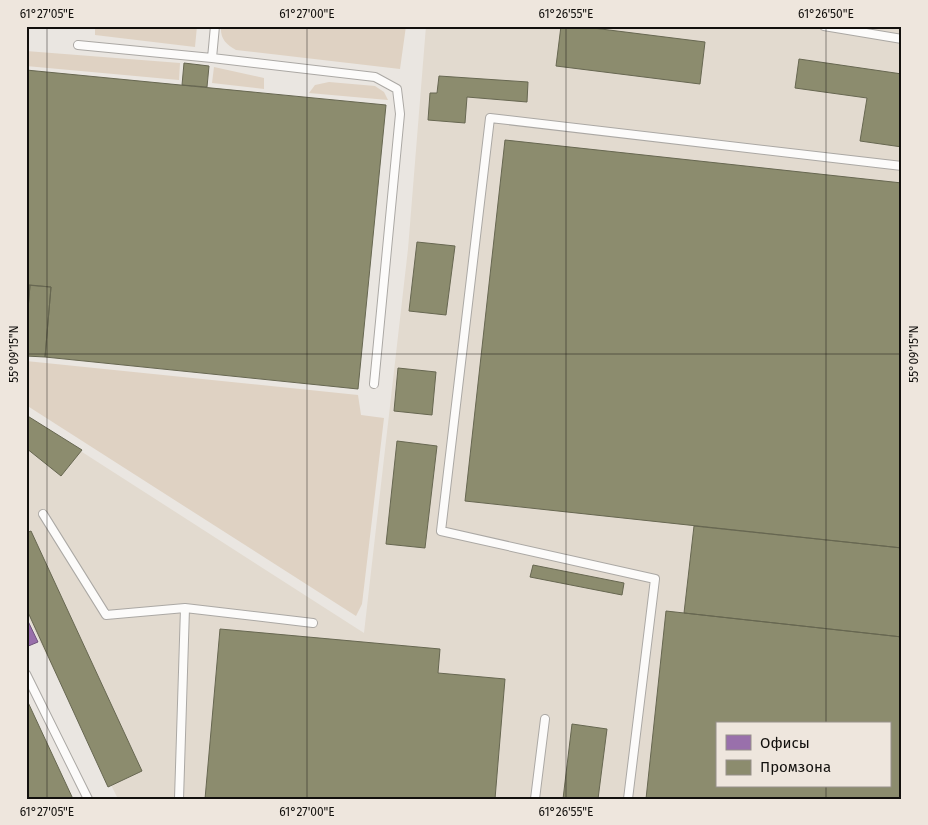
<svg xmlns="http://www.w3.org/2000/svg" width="928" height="825" viewBox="0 0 928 825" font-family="'Fira Sans',sans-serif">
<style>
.built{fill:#e2dacf;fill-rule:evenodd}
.green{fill:#dfd2c3}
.offices{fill:#9970ab;stroke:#70537c}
.industry{fill:#8c8c6e;stroke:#676751;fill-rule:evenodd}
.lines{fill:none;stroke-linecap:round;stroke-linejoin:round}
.service-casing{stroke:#aba8a4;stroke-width:10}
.service{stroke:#fcfbfa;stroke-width:8}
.ticks{fill:none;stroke:#12100d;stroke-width:1;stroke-opacity:0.45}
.neatline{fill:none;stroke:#12100d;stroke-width:2}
.ticks-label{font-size:12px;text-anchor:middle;fill:#12100d}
</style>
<rect width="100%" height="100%" fill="#eae6e1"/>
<!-- built -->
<path class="built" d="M426,26h476v773h-784l-92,-185v-198l338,217 44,-384zM717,724h172v62h-172z"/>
<!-- green -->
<path class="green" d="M95,26h102l-2,21 -100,-12z
M221,26h185l-6,43 -164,-19c-10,-6 -16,-11 -15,-24z
M26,51l154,12 -1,17 -153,-14z
M214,67l50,11v11l-52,-6z
M329,82l46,4 9,6 4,8 -79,-7 6,-8z
M26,361l332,34 3,20 23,3 -22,186 -6,12 -330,-211z"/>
<!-- offices -->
<path class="offices" d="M26,617l12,25 -12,5z"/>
<!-- industry -->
<path class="industry" d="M561,26h16l128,16 -5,42 -144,-18z
M799,59l103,15v73l-42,-6 7,-43 -72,-10z
M184,63l25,3 -2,21 -25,-2z
M26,70l360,35 -28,284 -313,-32 6,-70 -25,-2z
M439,76l89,6 -1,20 -60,-5 -2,26 -37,-3 2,-27h7z
M505,140l397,43v365l-437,-47z
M417,242l38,4 -9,69 -37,-4z
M26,285h4l-2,24h-2z
M30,285l21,2 -6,70 -19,-1v-22z
M398,368l38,4 -4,43 -38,-4z
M26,415l56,35 -21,26 -35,-28z
M397,441l40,5 -12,102 -39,-4z
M694,526l208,22v89l-218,-24z
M31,531l111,240 -34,16 -82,-179v-75z
M533,565l91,18 -2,12 -92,-18z
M666,611l236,26v162h-256zM717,724h172v62h-172z
M220,629l220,20 -2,24 67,6 -10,120h-290z
M26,698l47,101h-47z
M572,724l35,5 -9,70h-35z"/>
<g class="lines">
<!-- service casing -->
<g class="service-casing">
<path id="service" d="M824,26l78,13
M78,45l134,13 163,19 22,12 3,25 -26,270
M212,58l3,-32
M43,514l63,101 79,-7
M26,674l62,125
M179,799l6,-191 128,15
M535,799l10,-80
M628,799l27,-220 -214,-48 49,-413 412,48"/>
</g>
<!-- service -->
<use href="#service" class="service"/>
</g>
<!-- ticks -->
<path class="ticks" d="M47,26v773M307,26v773M566,26v773M826,26v698M26,354h876M826,786v13"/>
<!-- border -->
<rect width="928" height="825" fill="none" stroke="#eee6dd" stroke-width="55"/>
<!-- legend -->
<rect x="716" y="722" width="175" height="65" fill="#eee6dd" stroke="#96908a"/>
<rect x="726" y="735" width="25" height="15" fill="#9970ab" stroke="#96908a"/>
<text x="760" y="748" font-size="15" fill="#12100d">Офисы</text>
<rect x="726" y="760" width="25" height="15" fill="#8c8c6e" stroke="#96908a"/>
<text x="760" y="772" font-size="15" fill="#12100d">Промзона</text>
<rect x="28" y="28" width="872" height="770" class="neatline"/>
<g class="ticks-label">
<text x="47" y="18">61°27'05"E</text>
<text x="307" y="18">61°27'00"E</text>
<text x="566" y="18">61°26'55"E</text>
<text x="826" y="18">61°26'50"E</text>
<text transform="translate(914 354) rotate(-90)" y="4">55°09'15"N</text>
<text transform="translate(14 354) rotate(-90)" y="4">55°09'15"N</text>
<text x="47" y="816">61°27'05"E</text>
<text x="307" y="816">61°27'00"E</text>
<text x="566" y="816">61°26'55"E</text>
</g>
</svg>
